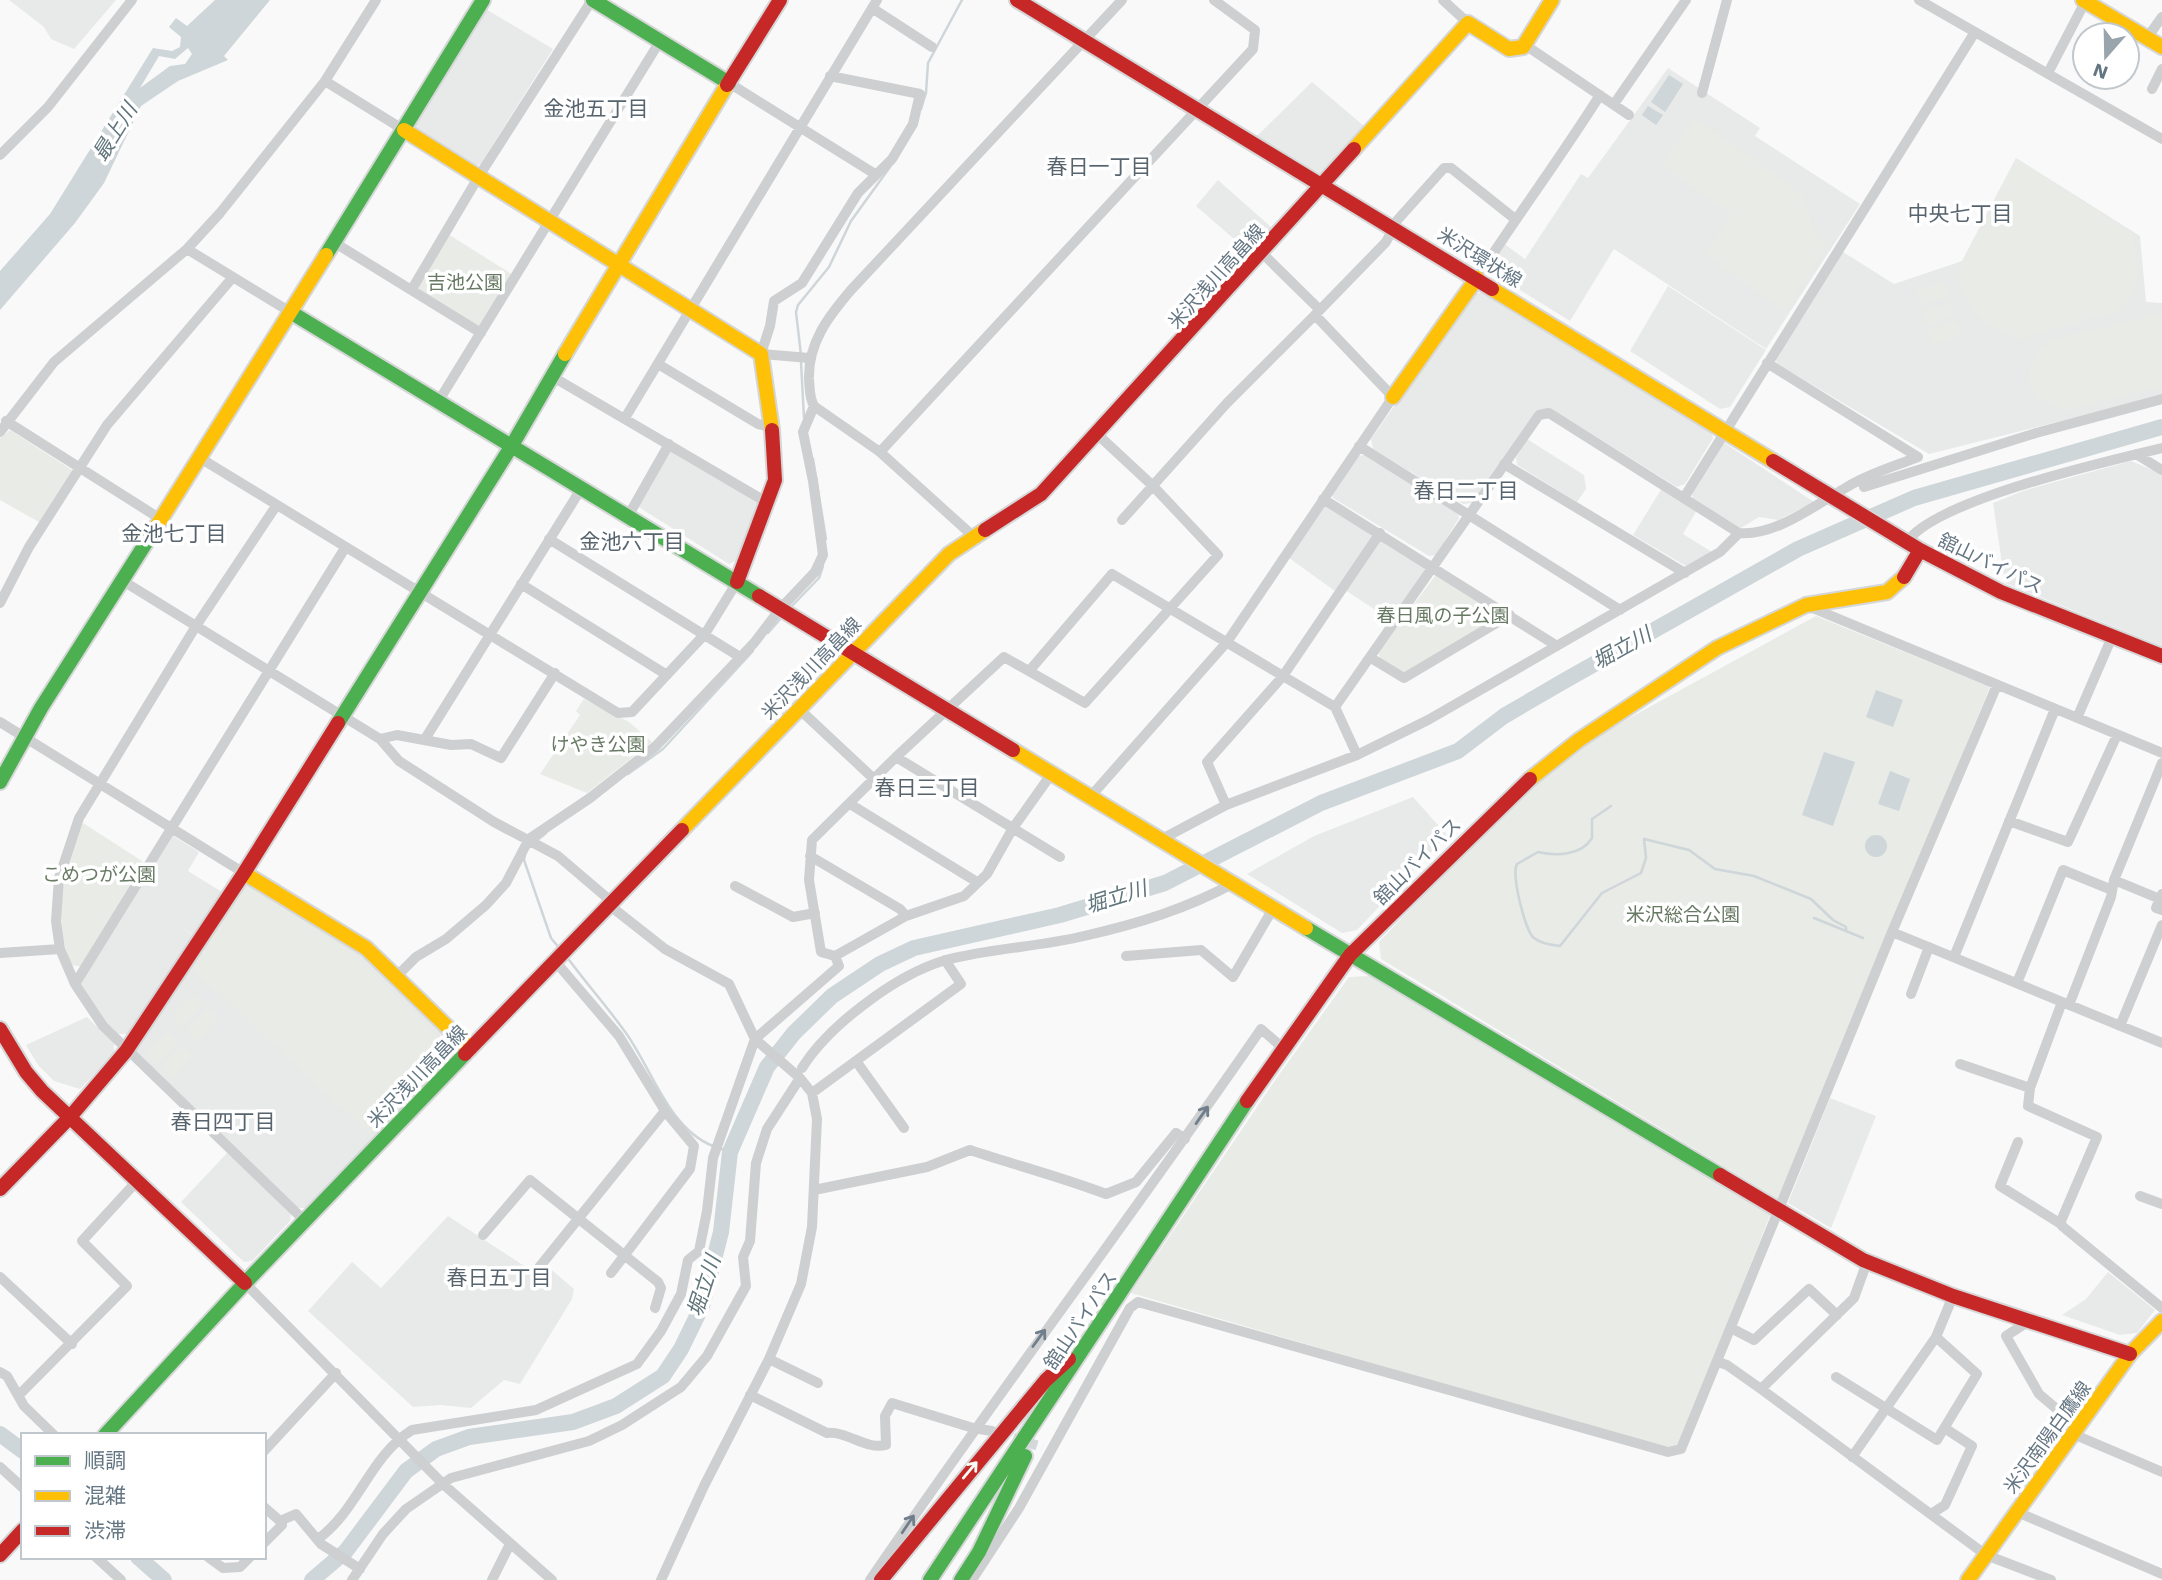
<svg xmlns="http://www.w3.org/2000/svg" width="2162" height="1580" viewBox="0 0 2162 1580" font-family="'Work Sans','Noto Sans JP',sans-serif">
<style>
.built{fill:#e8e9e9}
.green{fill:#e8ebe6}
.water{fill:#ced6d9;fill-rule:evenodd}
.lines{fill:none;stroke-linecap:round;stroke-linejoin:round}
.stream{stroke:#ced6d9;stroke-width:2.5}
.river{stroke:#ced6d9;stroke-width:16}
.street-tunnel{stroke:#d4d8dc;stroke-width:10;stroke-dasharray:10 5;stroke-linecap:butt}
.fast-casing{stroke:#d5d6d7;stroke-width:18}
.slow-casing{stroke:#d5d6d7;stroke-width:18}
.jam-casing{stroke:#d5d6d7;stroke-width:18}
.street{stroke:#cecfd0;stroke-width:10}
.fast{stroke:#4caf50;stroke-width:14}
.slow{stroke:#ffc107;stroke-width:14}
.jam{stroke:#c62828;stroke-width:14}
.oneway{stroke:#707f8b}
.oneway2{stroke:#f6fbf6}
.labels{text-anchor:middle;stroke-width:7;stroke-linejoin:round;paint-order:stroke}
.street-label{font-size:19px;fill:#657683;stroke:#fff}
.park-label{font-size:19px;fill:#687a64;stroke:#fff}
.neighbourhood-label{font-size:21px;fill:#57646e;stroke:#fff}
.water-label{font-size:21px;font-style:italic;fill:#60757c;stroke:#fff}
</style>
<rect width="100%" height="100%" fill="#f9f9f9"/>
<!-- built -->
<path class="built" d="M9,0h107l-42,49 -23,-10 -7,-12z
M484,8l69,41 -73,116h-6l-58,-36 -2,-9z
M1668,68l92,60 -5,8 105,68 -94,145 -152,-100 -44,72 -84,-52 17,-26 22,16 56,-85 7,4z
M1312,82l52,44 -42,49 -65,-39z
M2016,158l124,78 6,66 16,1v93l-233,58 -152,-90 -2,-8 65,-106 54,34 68,-23z
M1218,180l53,47 -22,25 -53,-46z
M1668,286l98,64 -36,57 -10,2 -90,-58z
M1487,292l223,136 3,10 -28,46 -8,3 -127,-79 -14,3 -65,92 -8,1 -90,-55 -2,-10 102,-145z
M1527,439l57,36 2,14 -9,13 -60,-37 -1,-7z
M1723,442l91,60 -36,18 -19,-3 -18,11 -48,-30 -2,-8z
M675,451l82,50 3,7 -25,53 -6,3 -92,-58 32,-54z
M1365,455l93,57 1,6 -23,37 -7,1 -96,-58 -1,-6 25,-36z
M2131,461l31,13v172l-157,-63 -12,-80 33,-13z
M1662,488l35,22 -14,24 29,18 -26,14 -53,-31z
M1324,507h7l40,25 1,7 -37,52 -46,-33z
M1386,540l37,23 2,8 -34,49 -46,-30 32,-47z
M1413,797l34,38 -90,95 -15,3 -95,-59 67,-38z
M170,834l29,18 -11,19 34,21 -27,44 -21,-13 20,13 -65,98h-14l-11,-11 -27,-41z
M249,881l111,69 98,95 -2,10 -147,153h-11l-162,-154 -1,-8 105,-162z
M87,1017l27,26v11l-34,35 -26,-8 -16,-16 -12,-20z
M1830,1098l46,18 -45,112 -43,-25z
M228,1152l63,60 -1,9 -38,40 -8,1 -63,-60z
M448,1216l90,59 9,-9 27,23 -2,10 -52,85 -16,-4 -33,28 -30,-3 -28,2 -105,-96 44,-49 29,26z
M2108,1272l47,38 -18,23 -17,2 -58,-20 24,-16z"/>
<!-- green -->
<path class="green" d="M1695,118l108,77 12,39 13,10 -43,67 -80,-57 27,-39 -71,-50z
M2017,159l116,75 5,43 -7,20 -12,14 -100,28c-40,-12 -49,-29 -62,-66z
M448,234l65,41 -32,53 -65,-40z
M1945,282l5,14 -30,10 -4,-15z
M1950,302l5,14 -29,10 -5,-15z
M2162,313v73l-98,25 -27,-13 -9,-21 8,-25 14,-12z
M1956,321l5,15 -29,9 -5,-14z
M10,430l62,40 -33,52 -39,-22v-62z
M1441,575l58,40 -95,61 -23,-15 -3,-9 57,-76z
M1816,616l174,71 -212,512 -397,-240 -2,-17 98,-103 101,-93z
M584,699l45,23 23,20 -65,51 -47,-19 40,-59 -4,-4z
M83,823l62,40 -62,104 -12,-2c-18,-48 -10,-96 12,-142z
M251,885l105,70 95,95 -81,85 -179,-168 50,-79z
M1370,976l401,237 -92,233 -11,3 -537,-156 145,-214 73,-102z
M192,994l11,10 -21,23 -11,-10z
M207,1009l12,10 -21,22 -11,-10z
M167,1032l11,10 -21,23 -11,-11z
M182,1045l11,10 -21,23 -11,-10z"/>
<!-- water -->
<path class="water" d="M215,0h55l-46,56 4,4 -50,21 -37,25 -37,77 -29,40 -75,87v-39l50,-57 103,-166 19,3 8,-4 1,-10 -12,-10 7,-9 11,8zM188,48l4,6 -7,10 -15,2 -30,22 19,-32 16,3z
M1669,75l14,9 -18,28 -14,-10z
M1648,106l15,9 -7,10 -14,-10z
M1876,690l27,10 -10,27 -27,-10z
M1824,752l31,10 -22,64 -31,-11z
M1890,771l20,8 -11,32 -21,-7z
M1865 846a11 11 0 1 1 22 0a11 11 0 1 1-22 0Z"/>
<g class="lines">
<!-- stream -->
<path class="stream" d="M921,109l5,-16 2,-30 34,-63
M801,355l-5,-43 2,-7 31,-38 22,-46 39,-54
M801,362l3,56
M813,459l13,80
M789,609l30,-31 4,-12
M768,633l14,-16
M628,774l35,-25 90,-98
M1611,806l-19,13v19c-11,18 -36,18 -54,14l-21,12c-6,10 8,67 17,74 7,6 18,7 26,8l42,-53 39,-20 5,-15 -2,-19 45,11 26,19 39,7 57,23 22,21 13,7v4l17,7
M535,842l11,-9
M525,855l-1,5 27,78 9,11
M1814,918l32,13
M567,957c18,25 38,47 56,72 28,36 44,99 90,117
M719,1148l11,4"/>
<!-- river -->
<path class="river" d="M0,1434l23,17
M138,1557l26,23
M312,1580l34,-29 60,-80 30,-22 33,-12 104,-15 43,-16 47,-30 18,-27 21,-43 19,-74 9,-80 37,-85 27,-34 38,-37 48,-32 34,-16 146,-33 105,-32 156,-80 137,-52 46,-35 60,-35 234,-132 116,-51 248,-71"/>
<!-- street-tunnel -->
<path class="street-tunnel" d="M999,1433l43,14"/>
<!-- fast casing -->
<g class="fast-casing">
<path id="fast" d="M593,0l136,83
M326,255l157,-255
M292,313l467,283
M338,723l173,-276 54,-93
M0,782l41,-74 115,-181
M1306,928l414,247
M105,1435l140,-152 220,-229
M930,1580l317,-479
M961,1580l18,-28 46,-96"/>
</g>
<!-- slow casing -->
<g class="slow-casing">
<path id="slow" d="M2083,0l79,47
M404,130l357,224 11,76
M1354,149l114,-126 41,26 14,-2 29,-47
M1492,289l281,172
M565,354l162,-269
M1393,397l84,-119
M156,527l170,-272
M1013,750l293,178
M1530,779l49,-39 138,-92 89,-43 81,-13 17,-15
M682,830l267,-276 36,-24
M244,873l122,75 104,101
M1968,1580l162,-226 32,-33"/>
</g>
<!-- jam casing -->
<g class="jam-casing">
<path id="jam" d="M1017,0l475,289
M727,85l53,-85
M1773,461l147,89
M985,530l56,-36 313,-345
M1904,577l16,-27 81,42 161,64
M737,582l38,-102 -3,-50
M759,596l254,154
M0,1029l26,43 16,19 203,192
M465,1054l217,-224
M1247,1101l103,-146 180,-176
M1720,1175l143,85 90,36 177,58
M0,1189l70,-72 56,-66 118,-178 94,-150
M0,1555l23,-25
M881,1580l165,-200 23,-21"/>
</g>
<!-- street -->
<path class="street" d="M1443,0l25,23
M1919,0l243,139
M872,8l60,39
M2147,38l15,-21
M1525,45l104,70
M2048,73l38,-73
M325,81l79,49
M729,83l146,91
M2152,89l10,-20
M1702,93l25,-93
M1614,104l72,-104
M0,155l48,-48 84,-107
M1392,226l52,-58h7l64,51
M335,243l146,90
M187,249l105,64
M1263,254l57,56
M1477,278c40,-62 84,-121 123,-183
M412,289l67,-113 113,-176
M809,358l-48,-4 9,-28 4,-25 28,-18 56,-90 34,-34 21,-35 7,-30 -90,-18
M1767,363l151,94
M658,364l100,60 14,3
M553,377l215,126
M438,402l222,-361
M625,418l252,-418
M6,421l153,97
M0,432l54,-70 133,-113 33,-36 105,-132 51,-81
M1359,446l261,164
M880,452l373,-403 2,-19 -41,-30
M2136,454l26,16
M200,458l418,255 14,-1 73,-78 32,-52
M1504,464l181,109
M1864,487l172,-54 126,-34
M1685,496l290,-464
M1323,499l234,147
M276,506l-80,120 -117,192 -20,60 -3,43 4,28 15,35 28,42 202,195
M627,518l42,-74
M1122,520l105,-117 88,-88
M973,536l-93,-84 -66,-46c-5,-9 -4,-17 -5,-27 -1,-36 19,-62 42,-89l271,-290
M549,539l191,118
M1907,542c28,-42 201,-81 255,-94
M123,581l257,158 19,22 95,61 64,34 54,46
M521,584l146,91
M0,603l29,-56 78,-122 126,-148
M1810,607l352,146
M1371,658l33,20 106,-63
M1030,670l82,-96 223,133 22,48
M1335,707l204,-292 10,-2 190,120c35,4 78,-29 108,-46 21,-13 48,-21 71,-30
M798,708l76,71
M2077,718l35,-81
M0,722l244,151
M380,739l17,-4 54,10 20,-1 30,14 54,-85
M425,739l156,-250
M896,757l164,100
M1052,773l-39,55 -26,46 -23,22 -58,20 -71,40 -14,-4 -12,-72 3,-40 84,-83 108,-100 81,46 133,-148 -65,-69 -56,-52
M1091,796l136,-154 166,-245 -78,-82 71,-73 8,-15
M850,804l127,78
M1226,805l-19,-43 76,-86 97,-143
M2009,821l59,21 49,-107
M1162,839l64,-34 131,-50 71,-35 292,-168 19,-19
M810,856l90,53 6,7
M2114,880l46,19
M735,886l58,31 22,-4
M2162,894l-6,14 6,2
M609,905l56,44 64,35 26,55 45,39 12,15 5,26 -5,108 -11,57 -32,75 -65,127 -43,94
M1892,932l270,111
M0,953l60,-4
M1126,956l75,-6 32,27 41,-70
M1954,957l101,-248
M555,961l64,75 46,75 29,35 -4,23 -79,104
M397,976l19,-19 30,-18 40,-34 20,-22 23,-44 61,-41 66,-52 98,-103 26,-34 35,-37 8,-17 -10,-74 -10,-49 11,-26
M2017,983l46,-113 49,20
M75,984l270,-436
M1911,994l18,-47
M2062,1002l-32,86 -2,18 69,31 -36,84 1,5 100,82
M2069,1005l42,-108 3,-17 48,-117
M2120,1026l42,-101
M856,1061l48,67
M1960,1064l70,24
M802,1068c27,-43 95,-94 144,-108 45,-12 93,-13 138,-24 53,-12 102,-27 150,-53
M812,1093l149,-109 -16,-24
M2018,1142l-18,44 61,38
M814,1190l113,-23 43,-17c45,15 91,27 136,44l30,-12 40,-49 9,6
M2140,1196l22,8
M483,1235l47,-55 128,102 3,6 -6,20
M537,1270l128,-159
M0,1277l72,67
M245,1283l198,201 109,96
M2029,1321l-23,15 33,58 39,33
M1731,1328l23,12 55,-51 28,26
M769,1359l49,24
M1718,1362l9,3 34,24 225,166 65,25
M0,1372l7,4 17,30 30,29
M1836,1377l101,63 40,-66 -41,-37
M1761,1389l93,-91 13,-36
M19,1395l108,-109 -45,-45 56,-61
M750,1395l77,38c21,-2 38,17 59,12l-1,-29 7,-13 81,25 19,3
M2073,1434l89,38
M264,1451l72,-78
M1852,1457l84,-120 17,-41
M0,1467l23,21
M264,1507l16,14 16,-7 25,30 39,25
M2017,1512l145,62
M1931,1514l14,-9 27,-59 -26,-17
M318,1539c40,-29 52,-83 94,-109l124,-20 101,-46 24,-33 20,-37 7,-34 11,-9 8,-40 6,-53 42,-119 84,-73 -4,-10
M264,1543l18,-18 -2,-4
M96,1557l25,23
M208,1557l15,11 17,-1 10,-10
M352,1580l31,-46 23,-25 45,-31 138,-37 33,-16 59,-38 26,-31 39,-70 -3,-29 7,-16 6,-78 11,-34 33,-51
M492,1580l18,-36
M870,1580c127,-186 263,-365 391,-551l22,19
M972,1580l47,-72 111,-200 8,-6 530,150 13,-3 211,-517 105,-247"/>
<!-- fast -->
<use href="#fast" class="fast"/>
<!-- slow -->
<use href="#slow" class="slow"/>
<!-- jam -->
<use href="#jam" class="jam"/>
</g>
<!-- one-way arrows -->
<defs><path id="oneway-shaft" d="M-6 0H5M1.5-3L5.5 0L1.5 3" fill="none" stroke-width="1.6" stroke-linecap="round" stroke-linejoin="round" transform="scale(1.75)"/></defs>
<g class="oneway">
<use href="#oneway-shaft" transform="translate(1202 1115) rotate(-55)"/>
<use href="#oneway-shaft" transform="translate(1039 1338) rotate(-54)"/>
<use href="#oneway-shaft" transform="translate(908 1524) rotate(-56)"/>
</g>
<use class="oneway2" href="#oneway-shaft" transform="translate(970 1470) rotate(-50)"/>
<g class="labels">
<!-- street labels -->
<g class="street-label">
<text transform="translate(1480 257) rotate(32)" y="7">米沢環状線</text>
<text transform="translate(1216 276) rotate(-48)" y="7">米沢浅川高畠線</text>
<text transform="translate(1991 563) rotate(26)" y="7">舘山バイパス</text>
<text transform="translate(811 668) rotate(-46)" y="7">米沢浅川高畠線</text>
<text transform="translate(1417 861) rotate(-45)" y="7">舘山バイパス</text>
<text transform="translate(417 1076) rotate(-46)" y="7">米沢浅川高畠線</text>
<text transform="translate(1080 1320) rotate(-56)" y="7">舘山バイパス</text>
<text transform="translate(2047 1437) rotate(-54)" y="7">米沢南陽白鷹線</text>
</g>
<!-- park labels -->
<g class="park-label">
<text x="465" y="289">吉池公園</text>
<text x="1443" y="622">春日風の子公園</text>
<text x="598" y="751">けやき公園</text>
<text x="99" y="881">こめつが公園</text>
<text x="1683" y="921">米沢総合公園</text>
</g>
<!-- neighbourhood labels -->
<g class="neighbourhood-label">
<text x="596" y="116">金池五丁目</text>
<text x="1099" y="174">春日一丁目</text>
<text x="1960" y="221">中央七丁目</text>
<text x="1466" y="498">春日二丁目</text>
<text x="174" y="541">金池七丁目</text>
<text x="632" y="549">金池六丁目</text>
<text x="927" y="795">春日三丁目</text>
<text x="223" y="1129">春日四丁目</text>
<text x="499" y="1285">春日五丁目</text>
</g>
<!-- water labels -->
<g class="water-label">
<text transform="translate(115 132) rotate(-58)" y="7">最上川</text>
<text transform="translate(1622 648) rotate(-29)" y="7">堀立川</text>
<text transform="translate(1116 897) rotate(-17)" y="7">堀立川</text>
<text transform="translate(704 1286) rotate(-72)" y="7">堀立川</text>
</g>
</g>
<!-- legend -->
<rect x="21" y="1433" width="245" height="126" fill="#ffffff" stroke="#c1c8cd" stroke-width="2"/>
<rect x="35" y="1456" width="35" height="10" fill="#4caf50" stroke="#c1c8cd" stroke-width="2"/>
<text x="84" y="1468" font-size="21" fill="#657683">順調</text>
<rect x="35" y="1491" width="35" height="10" fill="#ffc107" stroke="#c1c8cd" stroke-width="2"/>
<text x="84" y="1503" font-size="21" fill="#657683">混雑</text>
<rect x="35" y="1526" width="35" height="10" fill="#c62828" stroke="#c1c8cd" stroke-width="2"/>
<text x="84" y="1538" font-size="21" fill="#657683">渋滞</text>
<!-- north arrow -->
<g transform="translate(2106 56) rotate(200)"><circle r="33" fill="#ffffff" stroke="#c1c8cd" stroke-width="2"/>
<path d="M0-5L12 26L0 18L-12 26Z" fill="#99a4ac"/>
<text y="-10" font-size="19" font-weight="bold" text-anchor="middle" fill="#657683">N</text>
</g>
</svg>
